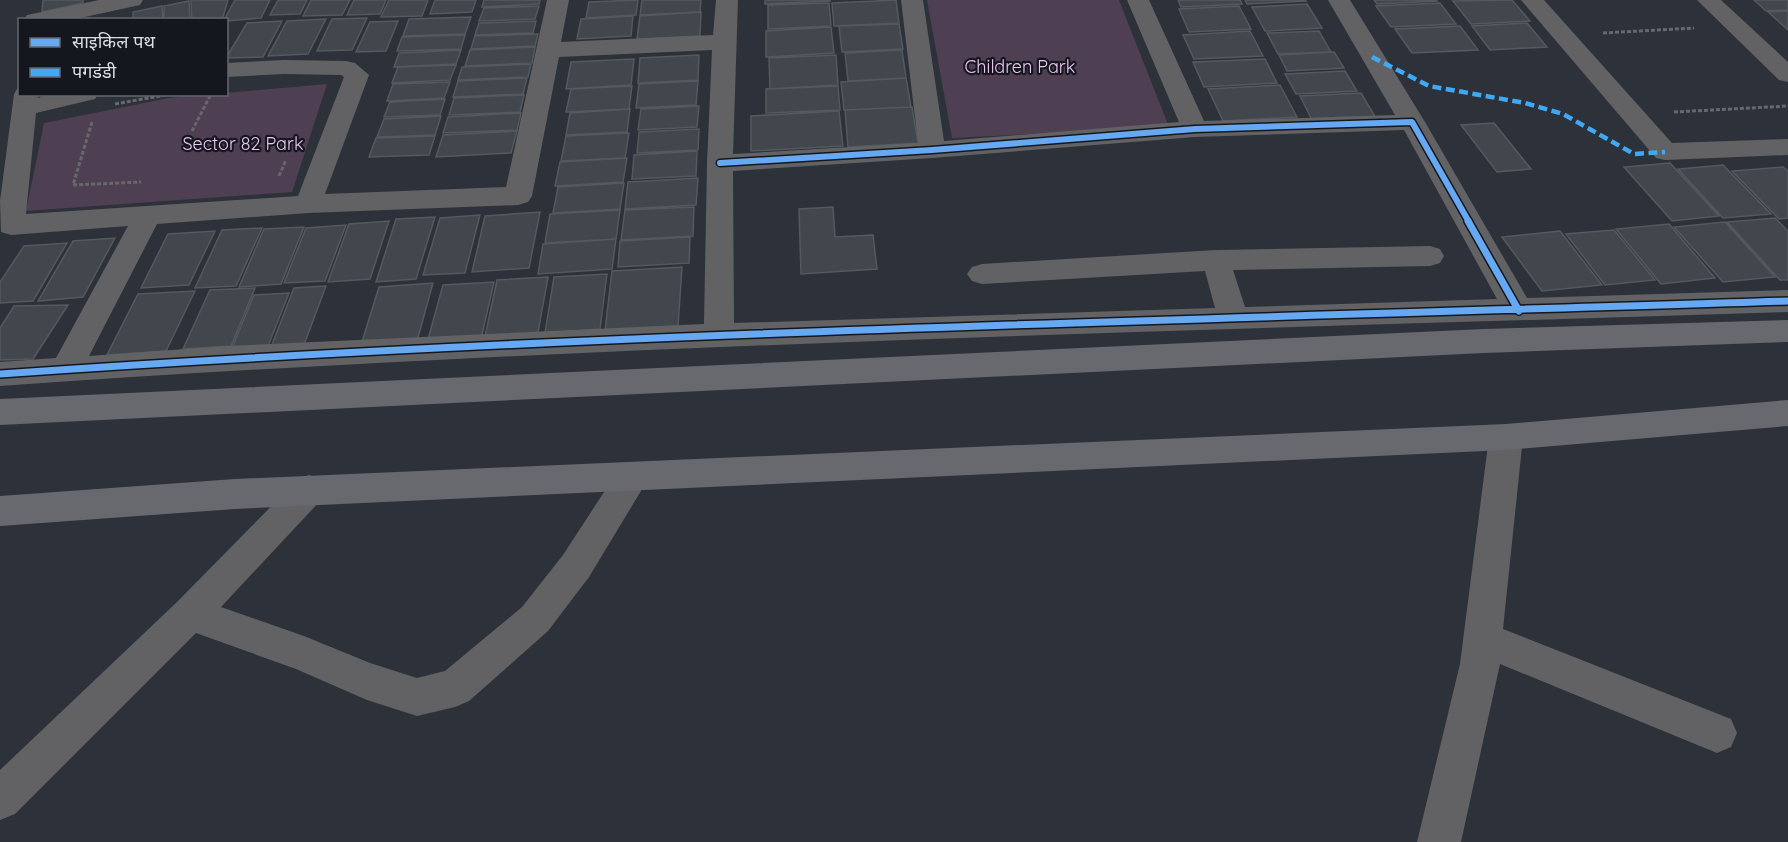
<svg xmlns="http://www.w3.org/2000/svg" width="1788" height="842" viewBox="0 0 1788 842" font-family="Quicksand,'Noto Sans Devanagari',sans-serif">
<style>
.green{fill:#4f3f52}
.building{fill:#42474d;stroke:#54595e;stroke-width:1.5}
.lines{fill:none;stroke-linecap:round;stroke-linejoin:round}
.path{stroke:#68686c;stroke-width:3;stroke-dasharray:4 2;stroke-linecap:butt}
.minor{fill:#626265;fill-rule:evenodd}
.highway{fill:#68686f;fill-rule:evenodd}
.quiet{stroke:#3fa9f5;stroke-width:4.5;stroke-dasharray:9 4.5;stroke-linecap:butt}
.cycleway-far1-casing{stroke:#14181e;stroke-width:9}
.cycleway-casing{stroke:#14181e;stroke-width:10}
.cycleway-far1{stroke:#66a8f1;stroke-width:6}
.cycleway{stroke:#66a8f1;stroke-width:7}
.labels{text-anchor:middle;stroke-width:4.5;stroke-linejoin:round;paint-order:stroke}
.far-park-label{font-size:18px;fill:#efc5f5;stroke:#14181e}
</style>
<rect width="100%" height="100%" fill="#2d3139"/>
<!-- green -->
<path class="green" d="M927,0h192l50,127 -217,11z
M327,84l-35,108 -266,19 18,-88 125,-25z"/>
<!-- building -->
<path class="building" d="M43,0h40v3l-41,9z
M191,0h37l-6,20h-30z
M235,0h35l-9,18 -35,3 -2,-1z
M278,0h29l-7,14 -30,1z
M311,0h39l-8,15 -39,1z
M354,0h32l-6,14 -33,1z
M389,0h39l-6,16 -41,1z
M435,0h41l-4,12 -42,2z
M484,0h56l-1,4 -57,3z
M638,0l-2,15 -50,3 3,-16z
M642,0h59l-1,12 -60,3z
M765,0h65v1l-65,3z
M896,0l3,23 -65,3 -2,-23z
M1178,0h62l2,4 -61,3z
M1245,0h60l1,1 -59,3z
M1374,0h62l1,1 -60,3z
M1512,0l18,21 -59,3 -18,-23z
M1754,0h34v10l-22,1z
M189,1l1,19h-26v-14z
M829,3l2,23 -63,3v-24z
M1440,3l16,21 -65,3 -15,-21z
M1307,4l15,24 -57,3 -13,-24z
M162,6l1,14h-30v-8z
M539,6l-4,13 -56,2 5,-13z
M1239,6l12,23 -62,3 -10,-23z
M1788,11v19l-20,-18z
M701,12l-1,24 -63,3 3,-23z
M633,16l-2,20 -54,3 4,-20z
M471,17l-6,17 -62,2 6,-17z
M367,18l-15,32 -35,1 15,-32z
M326,19l-18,35 -40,2 19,-35z
M282,21l-19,36 -37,1 21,-35z
M398,21l-12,30 -30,1 14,-30z
M536,21l-3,12 -58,2 4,-12z
M1527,23l20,24 -57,3 -18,-24z
M899,24l4,25 -61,3 -3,-26z
M1460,26l18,24 -66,3 -17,-24z
M831,27l3,26 -68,4v-26z
M1250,31l13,25 -69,3 -11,-24z
M1319,31l12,21 -53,2 -11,-21z
M538,34l-3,12 -64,3 4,-13z
M465,35l-4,14 -64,2 5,-14z
M535,47l-3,16 -67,3 5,-16z
M461,50l-5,14 -62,3 5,-14z
M902,50l4,28 -58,3 -3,-28z
M1334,52l10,16 -57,3 -8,-16z
M699,55l-1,25 -60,3 2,-25z
M836,55l2,30 -68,4 -1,-31z
M634,59l-3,26 -65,4 5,-27z
M1265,59l12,24 -73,4 -11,-25z
M531,64l-3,13 -70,3 4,-13z
M456,65l-6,15 -58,3 6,-16z
M1345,71l12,20 -61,3 -11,-20z
M527,78l-4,16 -70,3 5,-16z
M906,78l5,29 -67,3 -3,-28z
M698,81l-2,24 -60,3 3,-24z
M450,82l-6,16 -57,3 6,-17z
M1280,85l17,32 -74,4 -15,-32z
M632,86l-3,23 -63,3 5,-23z
M838,86l2,24 -74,3v-24z
M1361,93l15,25 -63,4 -13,-26z
M524,95l-4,17 -71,3 5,-17z
M445,99l-5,16 -56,2 6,-15z
M699,106l-2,21 -59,3 3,-21z
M912,107l6,36 -70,4 -3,-37z
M630,109l-3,23 -61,3 4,-22z
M839,111l4,35 -92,5v-35z
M521,113l-4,17 -74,3 5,-16z
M441,116l-6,19 -58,2 7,-18z
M1494,123l37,46 -34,3 -36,-47z
M699,129l-1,21 -61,3 2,-21z
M517,131l-6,22 -75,4 7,-22z
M629,133l-4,25 -64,3 5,-25z
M435,136l-6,19 -60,2 7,-19z
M697,151l-1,25 -64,3 2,-24z
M627,158l-4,24 -68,4 5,-24z
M1670,163l49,53 -47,5 -48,-54z
M1723,165l48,49 -48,4 -45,-49z
M1783,167l5,4v47l-9,1 -47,-48z
M698,178l-2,27 -71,4 3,-27z
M624,183l-4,26 -67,4 5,-26z
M694,207l-1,29 -72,4 4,-30z
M833,207l2,30 38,-2 4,34 -76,5 -2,-65z
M620,210l-4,29 -71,4 5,-29z
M540,212l-11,56 -57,4 13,-56z
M480,215l-15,58 -42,2 17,-57z
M435,217l-19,62 -40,3 20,-63z
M1775,218l13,13v49h-8l-53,-58z
M389,221l-19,58 -42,3 21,-58z
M1725,222l50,55 -52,5 -49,-55z
M1669,224l46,54 -54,6 -45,-55z
M346,225l-21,56 -41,2 22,-55z
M304,227l-23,57 -42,3 25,-58z
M262,228l-26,58 -41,2 27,-58z
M1614,230l41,50 -50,5 -39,-51z
M215,231l-26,54 -48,3 27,-54z
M1560,231l42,54 -60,6 -40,-54z
M690,237l-1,26 -71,4 2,-26z
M115,238l-32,59 -45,4 35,-60z
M616,239l-4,30 -74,5 5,-30z
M67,243l-34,58 -33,2v-21l24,-36z
M682,267l-4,59 -73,4 7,-59z
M607,274l-7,55 -55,4 9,-56z
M548,277l-11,61 -53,3 13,-61z
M494,282l-13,57 -54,4 16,-58z
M433,283l-16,58 -56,4 18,-58z
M326,286l-25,67 -33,2 26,-67z
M255,288l-24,58 -48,3 27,-59z
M195,291l-29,60 -59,4 31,-61z
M289,293l-23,58 -36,2 24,-58z
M68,305l-35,54 -33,1v-32l14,-22z"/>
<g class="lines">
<!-- path -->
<path class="path" d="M1603,33l91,-5
M115,104l56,-10
M1674,112l114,-6
M92,122l-19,63 68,-3
M192,131l19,-37
M279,176l7,-16"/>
<!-- minor -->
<path class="minor" d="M99,0h44l-3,5 -69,15h-47l3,-5z
M547,0h22l-8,42 152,-7 3,-35h22l-5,154 185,-11 -17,-143h22l21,141 235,-19 -52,-122h22l55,121 191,-6 -67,-115h22l75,122 102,176 261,-8v22c-596,19 -1193,32 -1788,74v-24l56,-4 72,-132 -117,9 -10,-3 -1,-31 14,-107 3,-5 3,-1v6h18v4l13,-4h47l-3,5 -59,14 -10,101 272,-18 46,-119 -3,-2 -57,-1 -58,3v-14l58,-3 62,1 9,2 14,12 -44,119 181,-7zM712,50l-5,113 -3,161 -477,22 -138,10 68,-132 151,-11 210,-8 10,-3 4,-6 27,-139zM1404,130l93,169 -252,8 -12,-37 197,-4 10,-3 4,-7 -4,-7 -10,-3 -214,4 -234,14 -10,3 -5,7 5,7 10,3 223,-13 10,37 -481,15 -1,-152 199,-13 263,-21z
M1521,0h23l128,143 116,-4v16l-123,5 -9,-2z
M1697,0h24l67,62v20l-9,-2z
M1506,424l12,3 5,10 -20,192 228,90 6,14 -6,14 -14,6 -217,-89 -39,178h-44l43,-178 29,-227 5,-10z
M633,462l12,4 5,10 -61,101 -41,54 -79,70 -14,6 -38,9 -50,-16 -71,-31 -100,-36 -181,181 -15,6v-50l177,-168 120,-122 12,-5 12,5 5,10 -5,10 -100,107 83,29 66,27 47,15 28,-7 77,-64 41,-52 58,-89z"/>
<!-- highway -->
<path class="highway" d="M1788,320v22l-304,11 -1484,72v-26l1484,-70z
M1788,400v26l-282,24 -1271,59 -235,17v-30l235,-17 1271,-55z"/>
<!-- quiet -->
<path class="quiet" d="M1372,57l57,29 96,17 38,11 71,40 31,-2"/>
<!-- cycleway-far1 casing -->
<g class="cycleway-far1-casing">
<path id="cycleway-far1" d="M720,163l212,-13 263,-21 217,-7 57,100"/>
</g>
<!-- cycleway casing -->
<g class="cycleway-casing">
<path id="cycleway" d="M1468,221l51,90
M0,374c595,-42 1192,-54 1788,-73"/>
</g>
<!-- cycleway-far1 -->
<use href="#cycleway-far1" class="cycleway-far1"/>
<!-- cycleway -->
<use href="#cycleway" class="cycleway"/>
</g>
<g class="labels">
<!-- far-park labels -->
<g class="far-park-label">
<text x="1020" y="73">Children Park</text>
<text x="243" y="150">Sector 82 Park</text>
</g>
</g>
<!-- legend -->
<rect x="18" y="18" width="210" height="78" fill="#14181e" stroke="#63686f" stroke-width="1.5"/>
<rect x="30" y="38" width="30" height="9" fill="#66a8f1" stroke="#63686f" stroke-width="1.5"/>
<text x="72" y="48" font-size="18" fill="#dadfe8">साइकिल पथ</text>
<rect x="30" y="68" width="30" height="9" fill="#3fa9f5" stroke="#63686f" stroke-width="1.5"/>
<text x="72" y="78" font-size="18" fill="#dadfe8">पगडंडी</text>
</svg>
